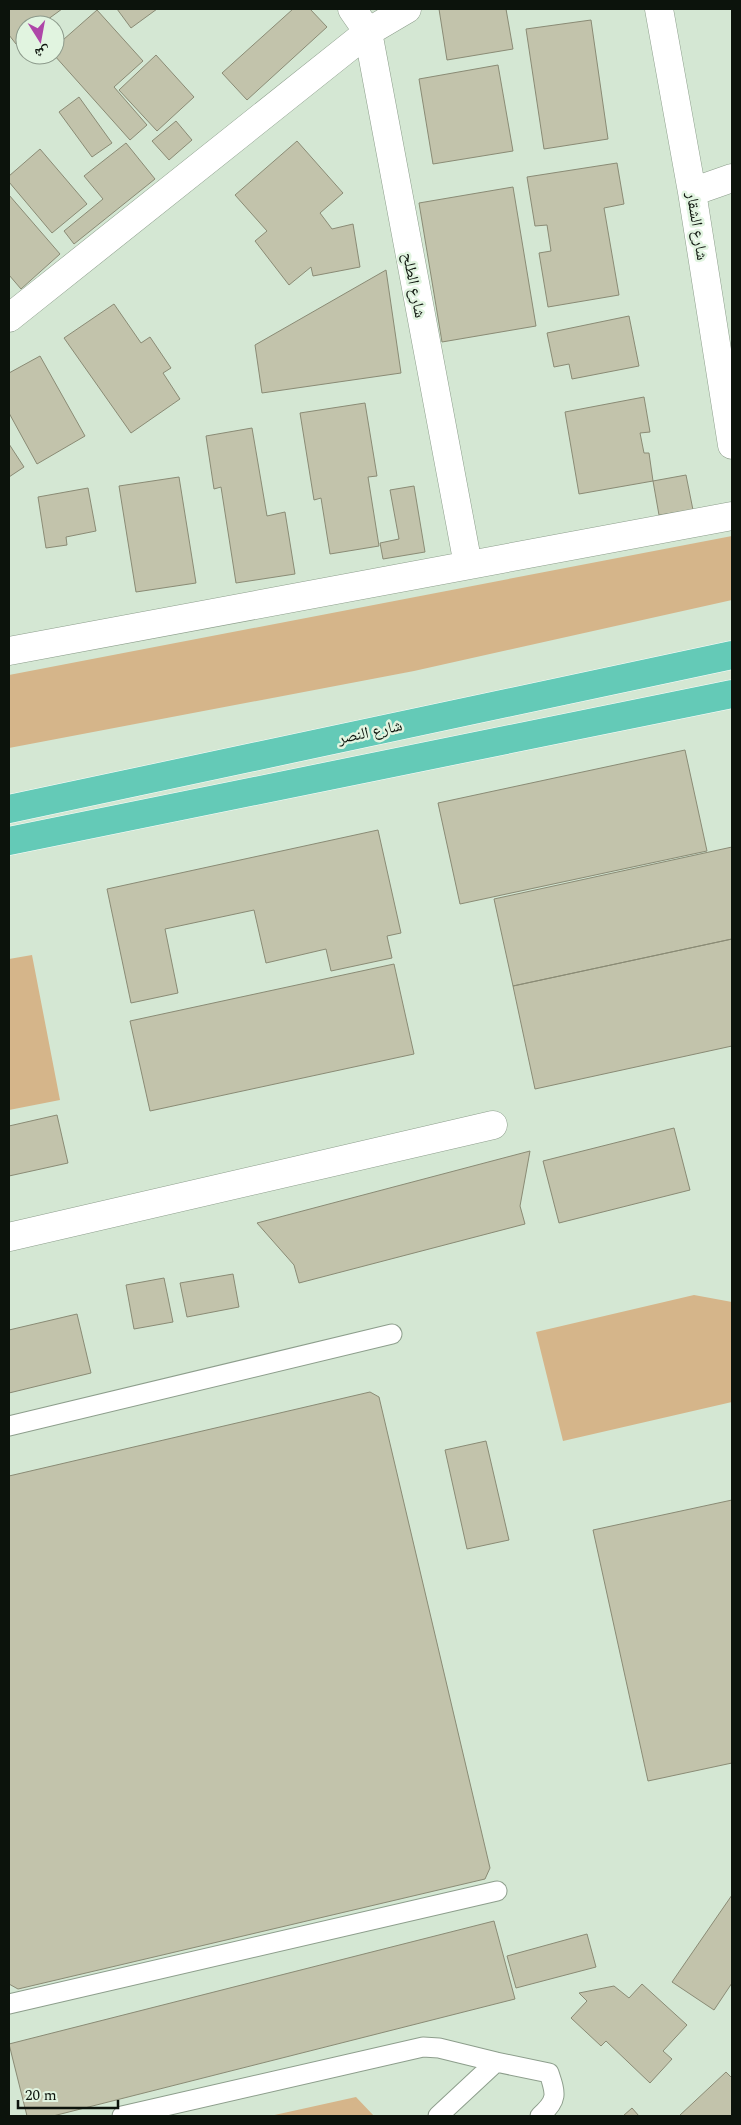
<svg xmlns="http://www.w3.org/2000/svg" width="741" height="2125" viewBox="0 0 741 2125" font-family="Spectral,'Noto Naskh Arabic',serif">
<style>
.green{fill:#d5b58a}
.building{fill:#c2c3ab;stroke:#8a8b75}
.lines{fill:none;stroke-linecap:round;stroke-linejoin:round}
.service-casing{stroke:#8d9e8c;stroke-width:21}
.minor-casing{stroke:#8d9e8c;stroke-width:29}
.trunk-casing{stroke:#fff;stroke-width:29}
.service{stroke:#fff;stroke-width:19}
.minor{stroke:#fff;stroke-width:28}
.trunk{stroke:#64cab7;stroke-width:28}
.labels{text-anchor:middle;stroke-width:5;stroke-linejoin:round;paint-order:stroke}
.street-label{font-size:16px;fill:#0c130c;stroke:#e1f4e0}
</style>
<rect width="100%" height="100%" fill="#d4e7d3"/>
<!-- green -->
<path class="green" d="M732,536v64l-318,71 -405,77v-73z
M32,955l28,145 -51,10v-151z
M694,1295l38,7v100l-169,39 -27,-109z
M356,2097l18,19h-104z"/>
<!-- building -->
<path class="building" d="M9,9h53l-22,16h-15v12l-9,7 -7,-9z
M117,9h40l-26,19z
M293,9h17l17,18 -80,73 -25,-27z
M439,9h67l7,40 -66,11z
M97,10l46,51 -29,26 33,38 -17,15 -76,-85 1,-8z
M591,20l17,119 -64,10 -18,-120z
M156,55l38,42 -37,34 -38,-41z
M498,65l15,86 -80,13 -14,-85z
M79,97l33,46 -20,14 -33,-45z
M176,121l16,19 -23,20 -17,-19z
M297,141l46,52 -23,20 12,16 21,-5 7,43 -47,9 -2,-9 -22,18 -34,-44 12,-10 -32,-36z
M126,143l29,36 -81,65 -10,-13 39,-32 -19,-23z
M40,149l47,55 -35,29 -43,-51v-6z
M617,163l7,41 -20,4 15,87 -71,12 -9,-54 12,-2 -4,-26 -12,1 -8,-49z
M513,187l23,139 -94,16 -23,-139z
M9,195l51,59 -39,35 -12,-14z
M386,270l15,103 -139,20 -7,-48z
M114,304l27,39 9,-6 21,31 -8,5 17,26 -49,34 -67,-95z
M629,316l10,50 -67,13 -3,-15 -15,3 -7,-34z
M40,356l45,80 -48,28 -28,-51v-40z
M644,397l6,35 -10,1 4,20h5l4,28 -74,13 -14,-82z
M365,403l12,73 -9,1 11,69 -49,8 -9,-56 -7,2 -14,-87z
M252,428l15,88 18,-4 10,62 -59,9 -15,-96 -7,2 -8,-53z
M9,444l15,23 -15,10z
M686,475l7,35 -34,5 -6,-34z
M179,477l17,106 -60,9 -17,-106z
M414,486l11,66 -42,7 -3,-16 19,-4 -9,-49z
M88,488l8,43 -30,6 1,8 -21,3 -8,-51z
M685,750l22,101 -247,53 -22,-101z
M378,830l23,103 -14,3 5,22 -61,13 -5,-22 -60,14 -12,-53 -89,19 13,64 -47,10 -24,-114z
M732,847v92l-219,47 -19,-87z
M732,939v107l-197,43 -22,-103z
M394,964l20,90 -264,57 -20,-90z
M57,1115l11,48 -59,13v-50z
M674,1128l16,62 -131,33 -16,-62z
M530,1151l-10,55 5,18 -226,59 -5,-18 -37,-42z
M233,1274l6,33 -52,10 -7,-34z
M164,1278l9,44 -39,7 -8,-44z
M77,1314l14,59 -82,20v-63z
M370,1392l9,5 111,471 -5,11 -467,110 -9,-5v-508z
M486,1441l23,99 -42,9 -22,-99z
M732,1500v263l-84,18 -55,-251z
M732,1895v88l-18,27 -42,-28z
M494,1921l21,78 -462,117h-26l-18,-72z
M587,1934l9,33 -80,21 -9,-32z
M642,1984l45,41 -24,26 9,8 -22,24 -44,-42 -5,5 -30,-28 16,-17 -8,-8 35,-7 15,12z
M726,2072l6,6v38h-53z
M632,2108l7,8h-16z"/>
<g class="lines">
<!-- service casing -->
<g class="service-casing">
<path id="service" d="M9,1426l383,-92
M9,2004l488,-113
M122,2116l301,-69 16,1 57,14
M438,2116l58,-54 53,11c7,21 9,27 -9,43"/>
</g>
<!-- minor casing -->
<g class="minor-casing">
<path id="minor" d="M352,9l16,23 100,533
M659,9l33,183 40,253
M692,192l40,-14
M9,318l359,-286 39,-23
M9,651l723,-135
M9,1237l484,-112"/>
</g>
<!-- trunk casing -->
<g class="trunk-casing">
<path id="trunk" d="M9,809l723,-154
M9,841l723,-147"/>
</g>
<!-- service -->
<use href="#service" class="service"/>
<!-- minor -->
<use href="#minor" class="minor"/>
<!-- trunk -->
<use href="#trunk" class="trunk"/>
</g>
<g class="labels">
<!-- street labels -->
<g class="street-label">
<text transform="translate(698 226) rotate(81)" y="6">شارع الشقار</text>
<text transform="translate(415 285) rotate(79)" y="6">شارع الطلح</text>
<text transform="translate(370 731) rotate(-12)" y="6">شارع النصر</text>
</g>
</g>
<!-- border -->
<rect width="741" height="2125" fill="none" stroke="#0c130c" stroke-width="20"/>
<!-- north arrow -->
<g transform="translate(40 40) rotate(169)"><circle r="24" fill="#e1f4e0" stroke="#8c9a8b"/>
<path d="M0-4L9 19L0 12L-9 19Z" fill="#ae46a8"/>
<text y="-8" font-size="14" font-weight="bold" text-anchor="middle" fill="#0c130c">ش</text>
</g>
<!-- scale -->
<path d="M18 2100v8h100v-8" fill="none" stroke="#0c130c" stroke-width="2.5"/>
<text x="25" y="2100" font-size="15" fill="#0c130c" stroke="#e1f4e0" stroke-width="4" paint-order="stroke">20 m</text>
</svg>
